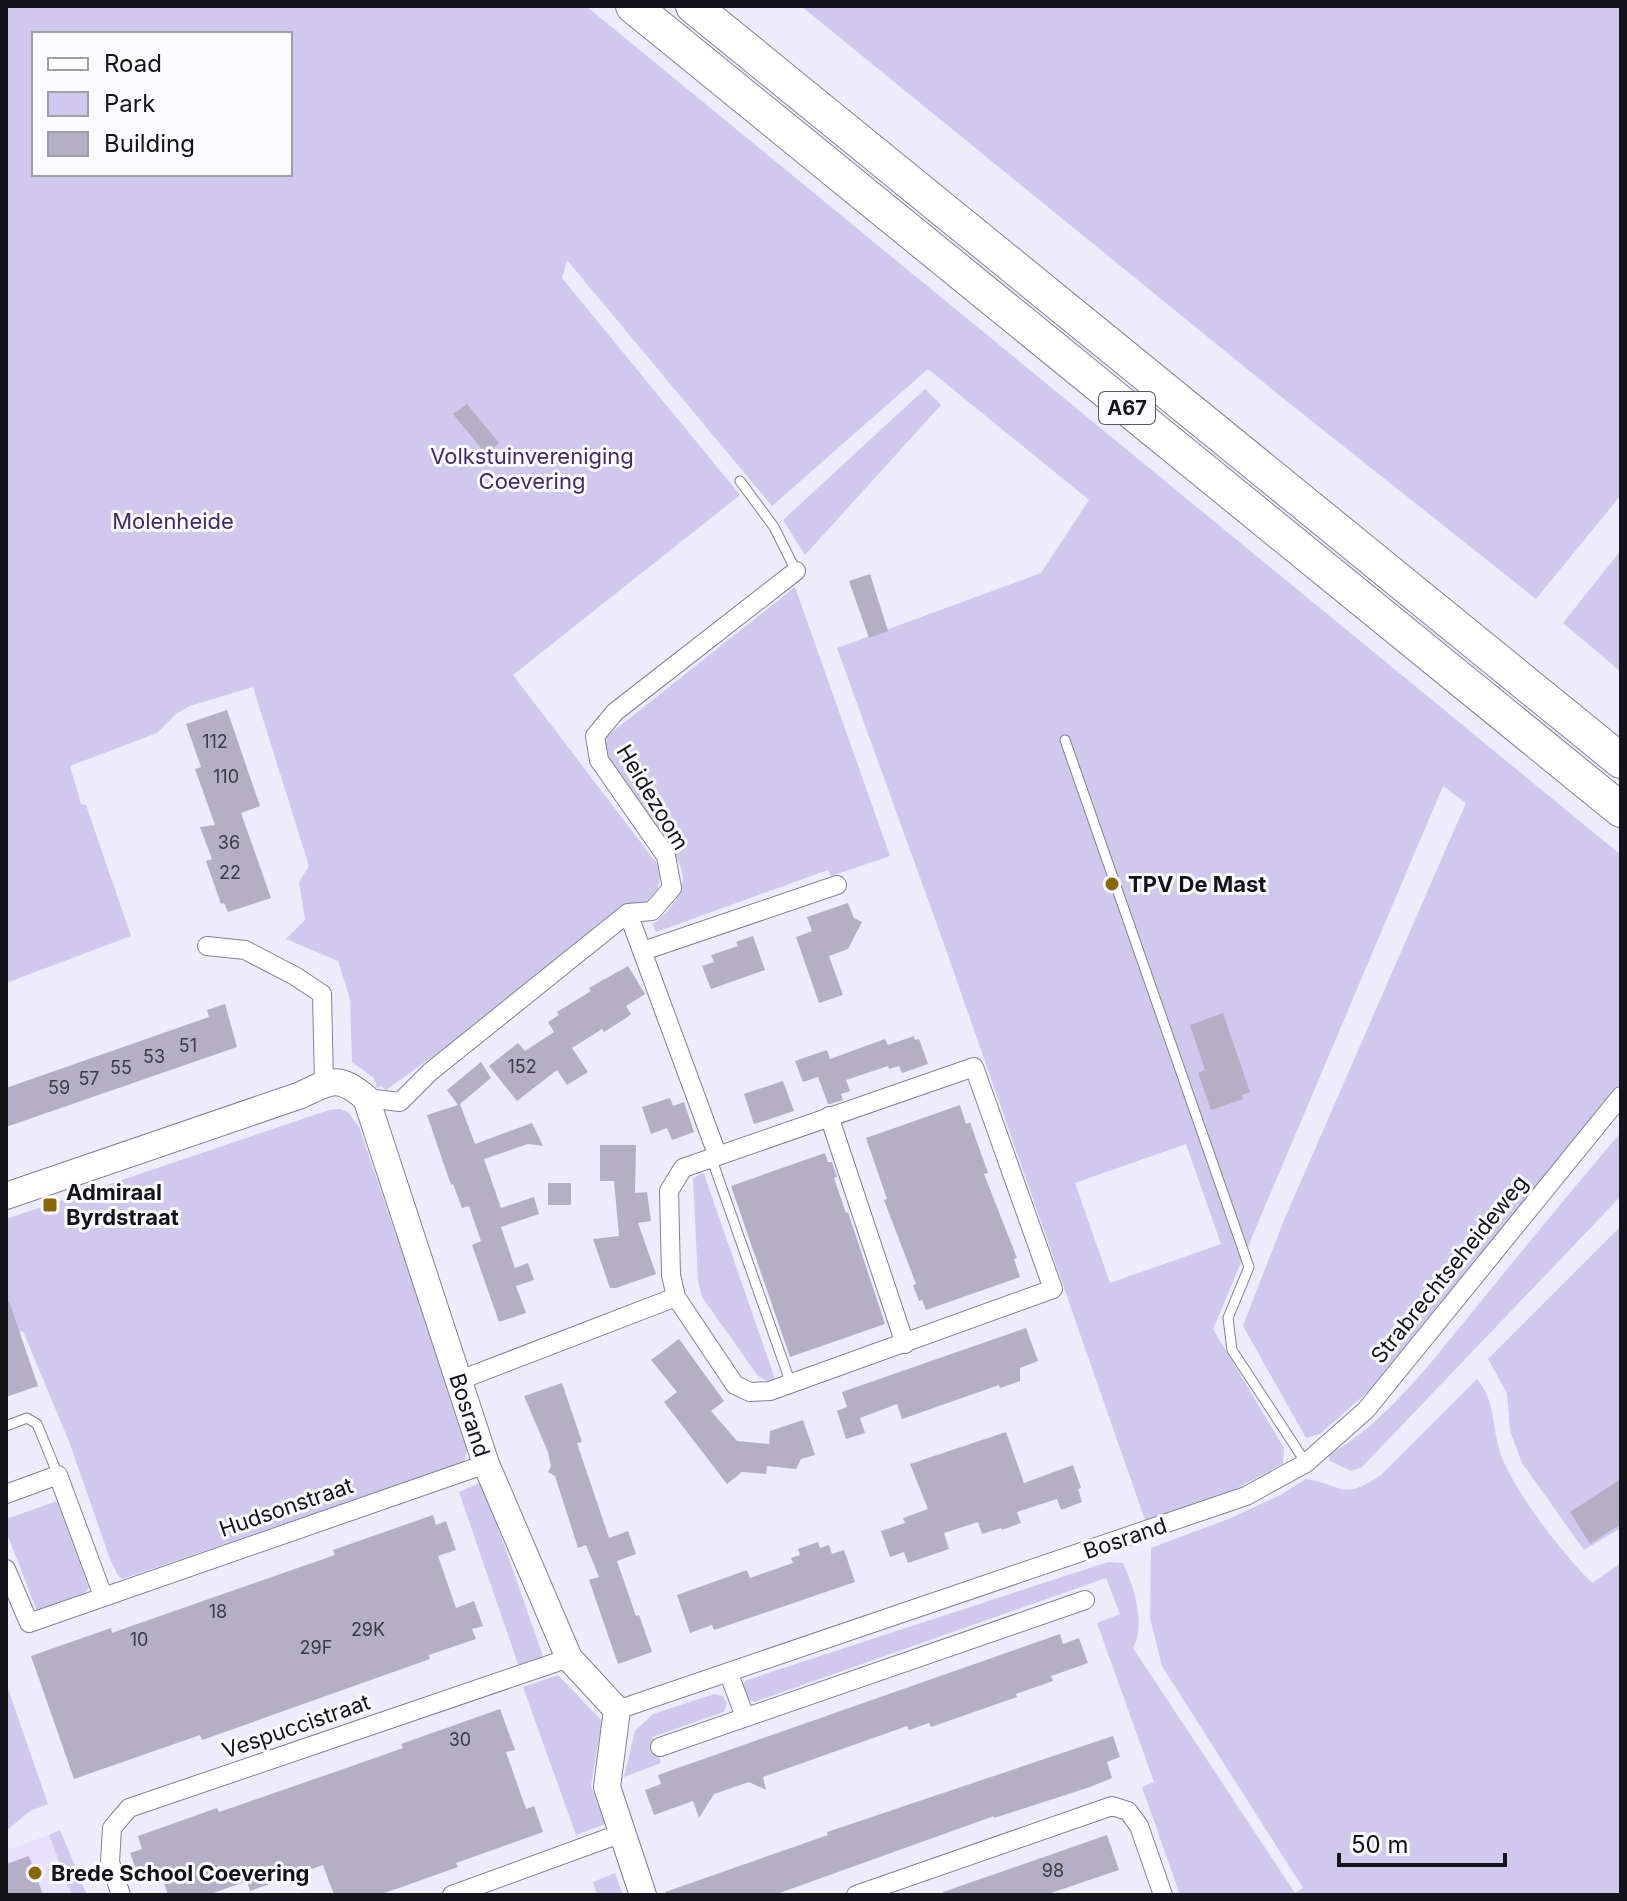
<svg xmlns="http://www.w3.org/2000/svg" width="1627" height="1901" viewBox="0 0 1627 1901" font-family="Inter,sans-serif">
<style>
.built{fill:#e7e1fe}
.green{fill:#d1c8ee;fill-rule:evenodd}
.building{fill:#b4afc4}
.lines{fill:none;stroke-linecap:round;stroke-linejoin:round}
.lane-casing{stroke:#848093;stroke-width:11}
.street-casing{stroke:#848093;stroke-width:20}
.secondary-casing{stroke:#848093;stroke-width:28}
.highway-casing{stroke:#848093;stroke-width:36}
.lane{stroke:#fff;stroke-width:9}
.street{stroke:#fff;stroke-width:18}
.secondary{stroke:#fff;stroke-width:26}
.highway{stroke:#fff;stroke-width:34}
.poi-dot{fill:#896705;stroke:#fbfafe;stroke-width:3}
.labels{text-anchor:middle;stroke-width:6;stroke-linejoin:round;paint-order:stroke}
.number-label{font-size:18px;fill:#3c3a44}
.shield{fill:#fbfafe;stroke:#59585e;stroke-width:2}
.shield-label{font-size:20px;font-weight:bold;fill:#14131a}
.park-label{font-size:22px;fill:#40296b;stroke:#fbfafe}
.street-label{font-size:22px;fill:#14131a;stroke:#fbfafe}
.poi-label{font-size:22px;font-weight:bold;fill:#14131a;stroke:#fbfafe;text-anchor:start}
</style>
<rect width="100%" height="100%" fill="#eeebfc"/>
<!-- built -->
<path class="built" d="M49,1835l23,60h-66v-45z"/>
<!-- green -->
<path class="green" d="M6,6h580l1035,849v231l-235,290 -66,58 -14,4 -63,-112 41,-106 182,-417 -23,-17 -230,543 71,119 -1,16 -50,26 -88,30 -201,-576 -107,-296 204,-75 48,-73 -161,-131 -156,137 -205,-246 -5,18 178,217 -227,180 148,194 -3,19 -17,20 -255,182 -5,-4 -4,2 -3,-10 -22,-16 -2,-63 -12,-38 -52,-22 19,-19 -6,-38 10,-16 -56,-179 -63,19 -13,7 -20,20 -87,33 11,38 5,1 45,131 -125,47zM34,34h256v140h-256zM1186,1144l35,100 -111,39 -35,-100z
M801,6h820v489l-85,104 -262,-208z
M925,389l16,16 -136,150 -22,-35z
M1621,550v122l-58,-49z
M795,587l95,269 -59,20 -3,-6 -172,62 -3,-8c15,-11 34,-32 29,-53 -5,-24 -65,-95 -83,-119l7,-15z
M340,1109l8,3 11,15 109,319 -4,17 -342,116 -5,-5 -8,-18 -39,-112 -47,-113 -17,6v-118l323,-109z
M1621,1132v64l-259,271 -11,4 -21,-10 -2,-6c58,-31 108,-99 150,-150 47,-58 95,-116 143,-173z
M701,1173l3,1 72,208 -6,1 -12,-7 -56,-79 -4,-16 -5,-102z
M1621,1226v302l-37,22 -62,-87 -12,-32 -3,-38 -19,-34z
M1477,1379c20,25 14,47 24,76 14,38 62,99 91,128l29,-20v332h-441l-38,-108 12,-5 -57,-159 23,-9 -14,-36 -352,124 -10,-4 -2,-14 5,-4 361,-118 15,1c11,23 23,62 10,85l162,245 8,-5 -141,-222 -12,-48 1,-70 80,-30 51,-24 24,-15c39,7 36,22 75,-4z
M482,1482l62,177 -25,8 -60,-175z
M57,1501l32,87 -7,7 -45,16 -31,-80v-12z
M558,1675l44,46 -11,65 14,38 -29,11 -53,-148z
M6,1683l42,121 -18,7 -24,20z
M714,1694l9,2 4,7 -3,9 -72,25 9,26 -37,14 11,-46 18,-17z
M60,1830l27,65h-15l-23,-60z
M615,1873l8,22h-26l-4,-13z"/>
<!-- building -->
<path class="building" d="M467,404l32,39 -13,11 -33,-40z
M870,574l18,57 -19,7 -20,-57z
M227,710l33,96 -19,7 30,85 -43,14 -4,-9 -3,1 -15,-43 6,-2 -12,-32 15,-2 -20,-56 6,-2 -15,-43z
M848,903l6,15 8,4 -14,27 -19,7 14,39 -24,8 -23,-66 16,-6 -5,-14z
M753,936l12,34 -54,19 -9,-23 12,-4 -3,-7 27,-9 -2,-4z
M628,966l17,28 -19,12 5,8 -5,4 -22,14 -2,-3 -30,19 16,24 -21,13 -10,-15 -40,31 -28,-35 29,-23 7,8 29,-19 -6,-10 11,-7 -2,-3 34,-21 -2,-3z
M225,1004l12,43 -231,80v-39l203,-71 -2,-7z
M1223,1013l27,79 -8,3 1,4 -32,11 -13,-37 7,-3 -15,-45z
M914,1036l1,4 4,-1 9,25 -26,9 -3,-7 -10,3 -1,-3 -42,14 4,11 -9,3 2,6 -13,4h-2l-10,-27 -15,5 -8,-21 32,-11 3,9 55,-20 3,6z
M481,1062l10,16 -31,26 15,40 57,-21 11,23 -15,-2 -44,15 17,49 33,-11 5,17 -38,13 14,41 13,-5 6,17 -18,6 10,27 -27,9 -27,-77 9,-4 -12,-35 -7,2 -9,-24 -2,1 -24,-70 31,-10 -11,-15z
M783,1081l11,30 -40,13 -10,-30z
M670,1098l3,8 11,-4 10,30 -22,8 -5,-12 -16,6 -9,-27z
M960,1105l6,19 4,-2 18,51 -4,1 33,84 -3,1 6,18 -94,33 -4,-10 -3,1 -6,-16 3,-1 -32,-84 3,-1 -21,-61z
M600,1145h36l-1,48 12,-1 4,29 -13,2 18,51 -40,14h-6l-17,-49 26,-3 -5,-55h-14z
M825,1153l3,9h4l5,15 -3,1 12,35 2,-1 37,112 -95,33 -59,-171z
M548,1183h23v22h-23z
M9,1301l29,85 -32,11v-95z
M1026,1328l12,33 -18,7v13l-20,7 -1,-3 -97,34 -5,-15 -37,14 5,15 -19,6 -9,-28 10,-4 -5,-15z
M679,1339l45,62 -13,10 26,30 32,3 1,-13 33,-11 12,35 -14,4 -5,10 -29,-3 -1,8 -24,-2 -15,12 -63,-82 13,-10 -26,-32z
M562,1383l20,59 -5,1 32,95 19,-7 8,23 -19,7 19,55 3,-1 13,37 -34,12 -29,-84 10,-3 -13,-32 -8,3 -23,-72 -7,-4 3,-6 -3,-14 -24,-56z
M1006,1432l18,51 49,-18 8,23 -3,1 4,13 -21,8 -4,-11 -40,13 4,11 -19,7 -1,-2 -19,6 -4,-12 -34,11 5,16 -41,14 -4,-11 -14,5 -9,-26 24,-8 -2,-5 25,-9 -18,-45z
M1621,1479v45l-31,20 -20,-32z
M433,1515l3,10 10,-4 10,29 -18,6 18,52 18,-7 9,25 -11,3 4,10 -47,16 1,4 -208,74 -20,7 -2,-5 -126,44 -43,-123 80,-28 1,5 28,-10 195,-68 -2,-5z
M818,1542l2,6 9,-3 3,9 12,-4 11,32 -141,48 -2,-5 -22,8 -13,-38 70,-25 3,8 43,-15 -2,-5 9,-3 -2,-6z
M1060,1634l3,10 16,-6 9,25 -37,13 2,5 -37,13 1,3 -86,30 -2,-4 -20,7 -2,-4 -144,51 3,13 -17,-8 -35,12 -15,24 -6,-17 -39,14 -9,-25 16,-6 -3,-9z
M500,1709l15,41 -9,2 13,37 7,20 8,-3 9,26 -87,31 2,4 -79,28h-45l-11,-30 -73,26 -3,-10 -39,14h-40l-10,-28 -20,8 -8,-22 12,-4 -4,-13 79,-28 2,4 136,-47 48,-17 -2,-4z
M1113,1736l7,21 -13,5 5,16 -22,9 -96,31v-2l-220,79h-109v-3l163,-57 -1,-3z
M1107,1835l12,35 -74,25h-101l-1,-3z
M29,1856l14,39h-37v-31z"/>
<g class="lines">
<!-- lane casing -->
<g class="lane-casing">
<path id="lane" d="M740,481l34,46 22,44
M1065,740l184,527 -21,51 4,32 74,113
M711,1157l80,227
M6,1426l21,-8 10,6 21,51"/>
</g>
<!-- street casing -->
<g class="street-casing">
<path id="street" d="M207,946l38,4 50,26 27,18 2,89
M643,951l194,-66
M974,1067l79,222 -283,102 -20,1 -15,-7 -59,-88 -5,-22 -2,-84 14,-23z
M366,1098l34,4 30,-30 198,-159
M829,1116l76,228
M717,1154l-89,-241 24,-2 20,-23 -6,-32 -67,-96 -4,-24 20,-24 181,-141
M460,1380l216,-83
M6,1494l52,-19 45,121
M6,1569l23,54 457,-159
M729,1674l16,43
M617,1710l629,-214 60,-33 60,-53 255,-314
M660,1747l425,-147
M121,1895l-11,-33 2,-34 17,-20 440,-150
M452,1895l170,-62
M856,1895l256,-89 16,5 11,15 24,69"/>
</g>
<!-- secondary casing -->
<g class="secondary-casing">
<path id="secondary" d="M6,1196l295,-101c31,-15 37,-20 65,3l120,366 83,194 48,52 -10,77 36,108"/>
</g>
<!-- highway casing -->
<g class="highway-casing">
<path id="highway" d="M633,6l988,804
M693,6l928,755"/>
</g>
<!-- lane -->
<use href="#lane" class="lane"/>
<!-- street -->
<use href="#street" class="street"/>
<!-- secondary -->
<use href="#secondary" class="secondary"/>
<!-- highway -->
<use href="#highway" class="highway"/>
</g>
<!-- markers -->
<g class="poi-dot">
<circle cx="1112" cy="884" r="8"/>
<rect x="42" y="1197" width="16" height="16" rx="4"/>
<circle cx="35" cy="1873" r="8"/>
</g>
<g class="labels">
<!-- number labels -->
<g class="number-label">
<text x="215" y="748">112</text>
<text x="226" y="783">110</text>
<text x="229" y="849">36</text>
<text x="230" y="879">22</text>
<text x="188" y="1052">51</text>
<text x="154" y="1063">53</text>
<text x="522" y="1073">152</text>
<text x="121" y="1074">55</text>
<text x="89" y="1085">57</text>
<text x="59" y="1094">59</text>
<text x="218" y="1618">18</text>
<text x="368" y="1636">29K</text>
<text x="139" y="1646">10</text>
<text x="316" y="1654">29F</text>
<text x="460" y="1746">30</text>
<text x="1053" y="1877">98</text>
</g>
<!-- shield labels -->
<rect class="shield" x="1099" y="392" width="56" height="32" rx="6"/>
<g class="shield-label">
<text x="1127" y="415">A67</text>
</g>
<!-- park labels -->
<g class="park-label">
<text x="532" y="464">Volkstuinvereniging<tspan x="532" dy="25">Coevering</tspan></text>
<text x="173" y="529">Molenheide</text>
</g>
<!-- street labels -->
<g class="street-label">
<text transform="translate(653 797) rotate(59)" y="8">Heidezoom</text>
<text transform="translate(1449 1269) rotate(-51)" y="8">Strabrechtseheideweg</text>
<text transform="translate(470 1415) rotate(72)" y="8">Bosrand</text>
<text transform="translate(286 1507) rotate(-19)" y="8">Hudsonstraat</text>
<text transform="translate(1125 1538) rotate(-19)" y="8">Bosrand</text>
<text transform="translate(296 1726) rotate(-19)" y="8">Vespuccistraat</text>
</g>
<!-- poi labels -->
<g class="poi-label">
<text x="1128" y="892">TPV De Mast</text>
<text x="66" y="1200">Admiraal<tspan x="66" dy="25">Byrdstraat</tspan></text>
<text x="51" y="1881">Brede School Coevering</text>
</g>
</g>
<!-- border -->
<rect width="1627" height="1901" fill="none" stroke="#14131a" stroke-width="16"/>
<!-- legend -->
<rect x="32" y="32" width="260" height="144" fill="#fbfafe" stroke="#9f9ea3" stroke-width="2"/>
<rect x="48" y="58" width="40" height="12" fill="#ffffff" stroke="#9f9ea3" stroke-width="2"/>
<text x="104" y="72" font-size="24" fill="#14131a">Road</text>
<rect x="48" y="92" width="40" height="24" fill="#d1c8ee" stroke="#9f9ea3" stroke-width="2"/>
<text x="104" y="112" font-size="24" fill="#14131a">Park</text>
<rect x="48" y="132" width="40" height="24" fill="#b4afc4" stroke="#9f9ea3" stroke-width="2"/>
<text x="104" y="152" font-size="24" fill="#14131a">Building</text>
<!-- scale -->
<path d="M1339 1853v12h166v-12" fill="none" stroke="#14131a" stroke-width="4"/>
<text x="1351" y="1853" font-size="24" fill="#14131a" stroke="#fbfafe" stroke-width="6" paint-order="stroke">50 m</text>
</svg>
